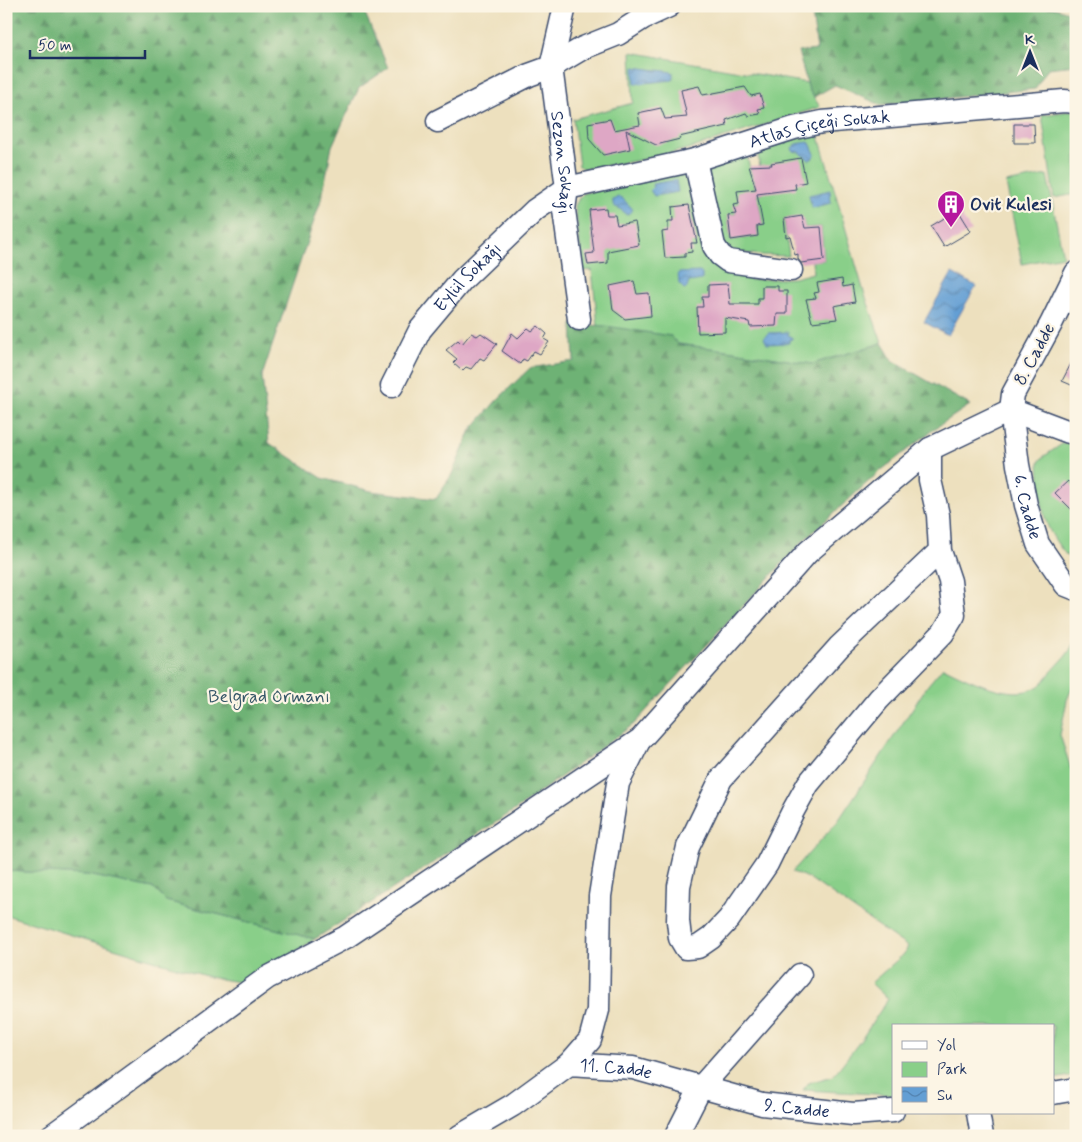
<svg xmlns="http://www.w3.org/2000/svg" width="1082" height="1142" viewBox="0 0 1082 1142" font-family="Mynerve,sans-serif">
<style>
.green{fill:#89cf89;stroke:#527f74}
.forest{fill:url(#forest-firs);stroke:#44706a}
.water{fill:url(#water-waves);stroke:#406799}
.building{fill:#dea7c5}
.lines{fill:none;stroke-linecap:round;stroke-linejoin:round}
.minor-casing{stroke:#3a4a6c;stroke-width:25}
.minor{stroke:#fff;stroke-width:22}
.labels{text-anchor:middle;stroke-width:4.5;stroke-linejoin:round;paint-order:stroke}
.street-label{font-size:18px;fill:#1b2f5e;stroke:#fcf5e5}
.poi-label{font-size:18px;font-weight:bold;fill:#1b2f5e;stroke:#fcf5e5;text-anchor:start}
.park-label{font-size:18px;fill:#365769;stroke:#fcf5e5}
</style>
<defs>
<pattern id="forest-firs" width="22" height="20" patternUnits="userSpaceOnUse" patternTransform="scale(1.25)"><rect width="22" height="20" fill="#6eb275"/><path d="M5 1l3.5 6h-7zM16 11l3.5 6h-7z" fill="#5a9163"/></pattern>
<pattern id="water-waves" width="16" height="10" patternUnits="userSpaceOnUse" patternTransform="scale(1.25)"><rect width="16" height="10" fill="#649fd4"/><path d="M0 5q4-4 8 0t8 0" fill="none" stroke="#5282af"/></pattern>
</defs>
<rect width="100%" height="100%" fill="#fcf5e5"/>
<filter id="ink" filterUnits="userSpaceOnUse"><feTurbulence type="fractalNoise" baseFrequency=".02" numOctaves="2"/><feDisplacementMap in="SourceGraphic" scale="10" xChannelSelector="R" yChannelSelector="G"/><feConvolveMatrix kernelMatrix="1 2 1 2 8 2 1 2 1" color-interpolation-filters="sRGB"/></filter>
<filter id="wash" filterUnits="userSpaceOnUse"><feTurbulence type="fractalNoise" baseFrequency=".0096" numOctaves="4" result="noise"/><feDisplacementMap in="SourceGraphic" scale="20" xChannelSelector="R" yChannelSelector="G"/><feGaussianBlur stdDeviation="1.12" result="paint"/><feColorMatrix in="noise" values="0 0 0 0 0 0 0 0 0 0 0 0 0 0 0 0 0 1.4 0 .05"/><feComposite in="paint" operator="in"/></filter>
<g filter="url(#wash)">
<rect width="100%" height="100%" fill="#ede0be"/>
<!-- green -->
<path class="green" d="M631,52l176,31 2,7 11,17 -128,41 -51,12 -57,9 -5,-3 -6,-47 60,-16z
M1076,110v84l-22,4 -12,-83z
M818,133l45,156 19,54 -70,21 -79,-13 -55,-7 -7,-8 -73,-10 -6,-56 -9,1 -8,-65 4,-8 5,-5 93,-19h9l7,10 11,55 47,31 -1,10 44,-2 19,-5 -1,-12 12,-1 -3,-33 -16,1 -3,-11 -18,2 5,37 -30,-1 -30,-4 -9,-9 -13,-62 3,-14 36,-12 10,35 -17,15 -5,1 2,9 -8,1 3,25 27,-4 -1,-10 6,-1 -6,-31 7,-1 -7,-44z
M1047,175l16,81 -41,8 -16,-81z
M1076,442v124c-11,-12 -23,-26 -29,-42 -7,-19 -7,-41 -8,-62l4,-5 19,-13z
M1076,636v42l-9,22 -7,35 12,37 4,6v297l-23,4v-53h-160v69l-90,-5 5,-7 25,-7 28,-36 27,-41 -17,-16 33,-29 4,-7 -99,-69 -17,-6 46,-51 90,-136 15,-18c25,12 68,35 94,20 6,-3 11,-12 16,-17 11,-12 18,-18 23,-34z
M6,871l82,4 65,13 13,13 149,38 -73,48 -4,-5 -29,-5 -203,-62z"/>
<!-- forest -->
<path class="forest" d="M6,6h356l26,62 -29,20 -27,58 -10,51 -60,179 7,67 53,35 49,13 65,8 16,-25 19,-44 26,-30 33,-32 44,-7 -2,-37 34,2 65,10 7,8 55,7 79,13 70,-21 11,18 77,44 -36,24 -55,43 -76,69 -169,183 -116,84 -203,131 -149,-38 -13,-13 -65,-13 -82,-4z
M811,6h204l6,2c16,-8 39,1 55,7v50l-28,3 -13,21 -154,16 -46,-20 -21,12 -5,-7 -11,-38 19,-2z"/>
<!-- water -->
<path class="water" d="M634,67l39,5v8l-38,4z
M808,142l2,1 5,11 -3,5 -3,1 -10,-8 -6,-1 -1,-3 4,-4z
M676,180l2,12 -24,4 -4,-6 3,-3 -1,-3z
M830,190l1,13 -19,5 -3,-13z
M618,197l4,1 10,10 -1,4 -5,3 -3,-4c-5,-5 -11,-2 -10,-11z
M700,272l2,2v6l-13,2 -2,6 -3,1 -5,-5 -1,-11z
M952,273l24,13 -28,49 -24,-13z
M788,332v3l4,2v2l-3,1v3l-22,1 -3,-6 4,-5z"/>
<g id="blocks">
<!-- building -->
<path class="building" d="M699,86l4,9 42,-8 6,9 9,-2 4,14 -6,1 2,5 -12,2 -2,-3 -20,7 1,6 -48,11 1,2 -24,6 -30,-15 4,19 -27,6 -14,-16 -1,-16 22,-4 4,11 26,-5 -2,-12 23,-5 4,11 22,-2 -6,-27z
M1014,124h20l1,19h-21z
M801,158l5,24 -11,2 1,5 -39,5 6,31 -6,1 1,10 -27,4 -3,-25 8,-1 -3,-9 6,-1 -2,-13 19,-2 -7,-23 23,-1 -1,-2z
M689,205l8,38h-6l1,9 -7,1v4l-20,1 -3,-26 6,-1v-10h5l-1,-14z
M606,208l1,7h8l2,10 18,-3 4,23 -31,6v12l-20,2 -2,-11 8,-1 -5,-43z
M958,210l13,21 -27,16 -13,-21z
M802,216l3,12 16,-1 3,33 -23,3 -3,-4v-5l-3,1 -5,-19 -4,1 -2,-18z
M842,279l1,8 9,-2 3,17 -21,4 3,13 -25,3 -6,-23 10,-1 -2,-5 5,-1 -2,-9z
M634,281l3,13 12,-1 2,23 -26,3 -12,-9 -3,-24z
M728,284l2,20h28v-6h4v-12h16v5h9v23h-10l-1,12 -26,1 -1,-5 -24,-4v14l-27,1 -1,-26h6l-1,-10h6v-12z
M538,326l9,8 -3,5 5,3 -9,12 -6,-3 -7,10 -4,-2 -3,5 -18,-13 10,-18 6,5 10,-10 4,3z
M471,333l6,3 4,-3 16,11 -13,16 -4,-2 -9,11 -5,-2 -4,4 -9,-8 4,-4 -11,-9 12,-10 4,4z
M1076,354v33l-14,-6z
M1068,481l8,8v25l-21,-21z"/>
</g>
</g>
<g filter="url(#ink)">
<use href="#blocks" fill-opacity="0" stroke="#3a4a6c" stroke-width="1"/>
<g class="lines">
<!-- minor casing -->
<g class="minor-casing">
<g id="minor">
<path id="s1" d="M565,6l-14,61 16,121 -3,22 15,109"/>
<path d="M438,121l91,-46 22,-8 32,-19 35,-14 25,-16 26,-12"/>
<path d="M695,160l19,86 6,9 8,6 63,9"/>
<path id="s2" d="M1076,273l-25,51 -38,70 -2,16 7,55 8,40 12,39 28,41 10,4"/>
<path id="s3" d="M392,386l28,-56 42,-50 73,-70 32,-22 128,-28 99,-32 28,-6 242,-21 12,1"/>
<path d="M930,449v31l8,35 2,36 10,30 4,34 -11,18 -64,66 -71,85 -15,27 -26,53 -38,55 -18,19 -13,9 -12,1 -6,-10 -2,-17 1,-35 9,-39 33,-68 118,-132 101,-96"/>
<path d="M569,1064l21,-24 8,-30 2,-114 18,-113 20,-40"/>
<path d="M1053,1093l23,-4"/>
<path d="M978,1113l4,23"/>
<path d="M51,1136l216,-158 79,-41 294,-197 168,-188 122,-103 81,-39 58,22 7,-1"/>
<path id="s4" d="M460,1136l53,-31 56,-41 64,4 129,36 91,10 40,-3"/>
<path d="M676,1136l25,-49 99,-112"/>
</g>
</g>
<!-- minor -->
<use href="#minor" class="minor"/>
</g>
</g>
<!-- icons -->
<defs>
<g id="building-pin" transform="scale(1.4375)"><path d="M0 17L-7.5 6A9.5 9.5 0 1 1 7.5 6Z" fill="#b5179e" stroke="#fcf5e5"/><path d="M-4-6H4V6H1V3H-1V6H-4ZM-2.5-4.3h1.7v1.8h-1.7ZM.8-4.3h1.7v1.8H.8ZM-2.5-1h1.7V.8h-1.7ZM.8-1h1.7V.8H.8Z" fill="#fff"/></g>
</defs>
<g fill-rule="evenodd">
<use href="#building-pin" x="951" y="204"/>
</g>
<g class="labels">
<!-- street labels -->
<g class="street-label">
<text dy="6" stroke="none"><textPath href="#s3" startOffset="528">Atlas Çiçeği Sokak</textPath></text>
<text dy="6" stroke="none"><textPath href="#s1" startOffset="159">Sezon Sokağı</textPath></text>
<text dy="6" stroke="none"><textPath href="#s3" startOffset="134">Eylül Sokağı</textPath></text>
<text transform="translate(1034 354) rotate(-62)" y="6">8. Cadde</text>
<text dy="6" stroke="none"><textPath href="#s2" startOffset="251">6. Cadde</textPath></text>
<text dy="6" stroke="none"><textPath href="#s4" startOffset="178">11. Cadde</textPath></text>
<text dy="6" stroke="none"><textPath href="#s4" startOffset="364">9. Cadde</textPath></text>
</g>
<!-- poi labels -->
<g class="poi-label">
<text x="970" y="210">Ovit Kulesi</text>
</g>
<!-- park labels -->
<g class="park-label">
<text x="269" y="702">Belgrad Ormanı</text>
</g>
</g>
<!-- margin -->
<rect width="1082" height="1142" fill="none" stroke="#fcf5e5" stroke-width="25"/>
<!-- legend -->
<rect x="892" y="1024" width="162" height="90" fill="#fcf5e5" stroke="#a2a6af"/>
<rect x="902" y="1041" width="25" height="8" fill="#ffffff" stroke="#a2a6af"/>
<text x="937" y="1050" font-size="15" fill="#1b2f5e">Yol</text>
<rect x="902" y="1062" width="25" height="15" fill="#89cf89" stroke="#a2a6af"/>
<text x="937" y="1074" font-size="15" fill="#1b2f5e">Park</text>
<rect x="902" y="1087" width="25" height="15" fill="url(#water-waves)" stroke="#a2a6af"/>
<text x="937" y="1100" font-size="15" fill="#1b2f5e">Su</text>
<!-- north arrow -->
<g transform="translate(1030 52)" stroke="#fcf5e5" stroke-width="4" paint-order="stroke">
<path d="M0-4L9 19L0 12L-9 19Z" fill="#1b2f5e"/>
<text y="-8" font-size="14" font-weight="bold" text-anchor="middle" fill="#1b2f5e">K</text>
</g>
<!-- scale -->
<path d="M30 50v8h115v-8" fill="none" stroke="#1b2f5e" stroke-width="2.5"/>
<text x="38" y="50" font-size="15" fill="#1b2f5e" stroke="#fcf5e5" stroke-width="4" paint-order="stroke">50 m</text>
</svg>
